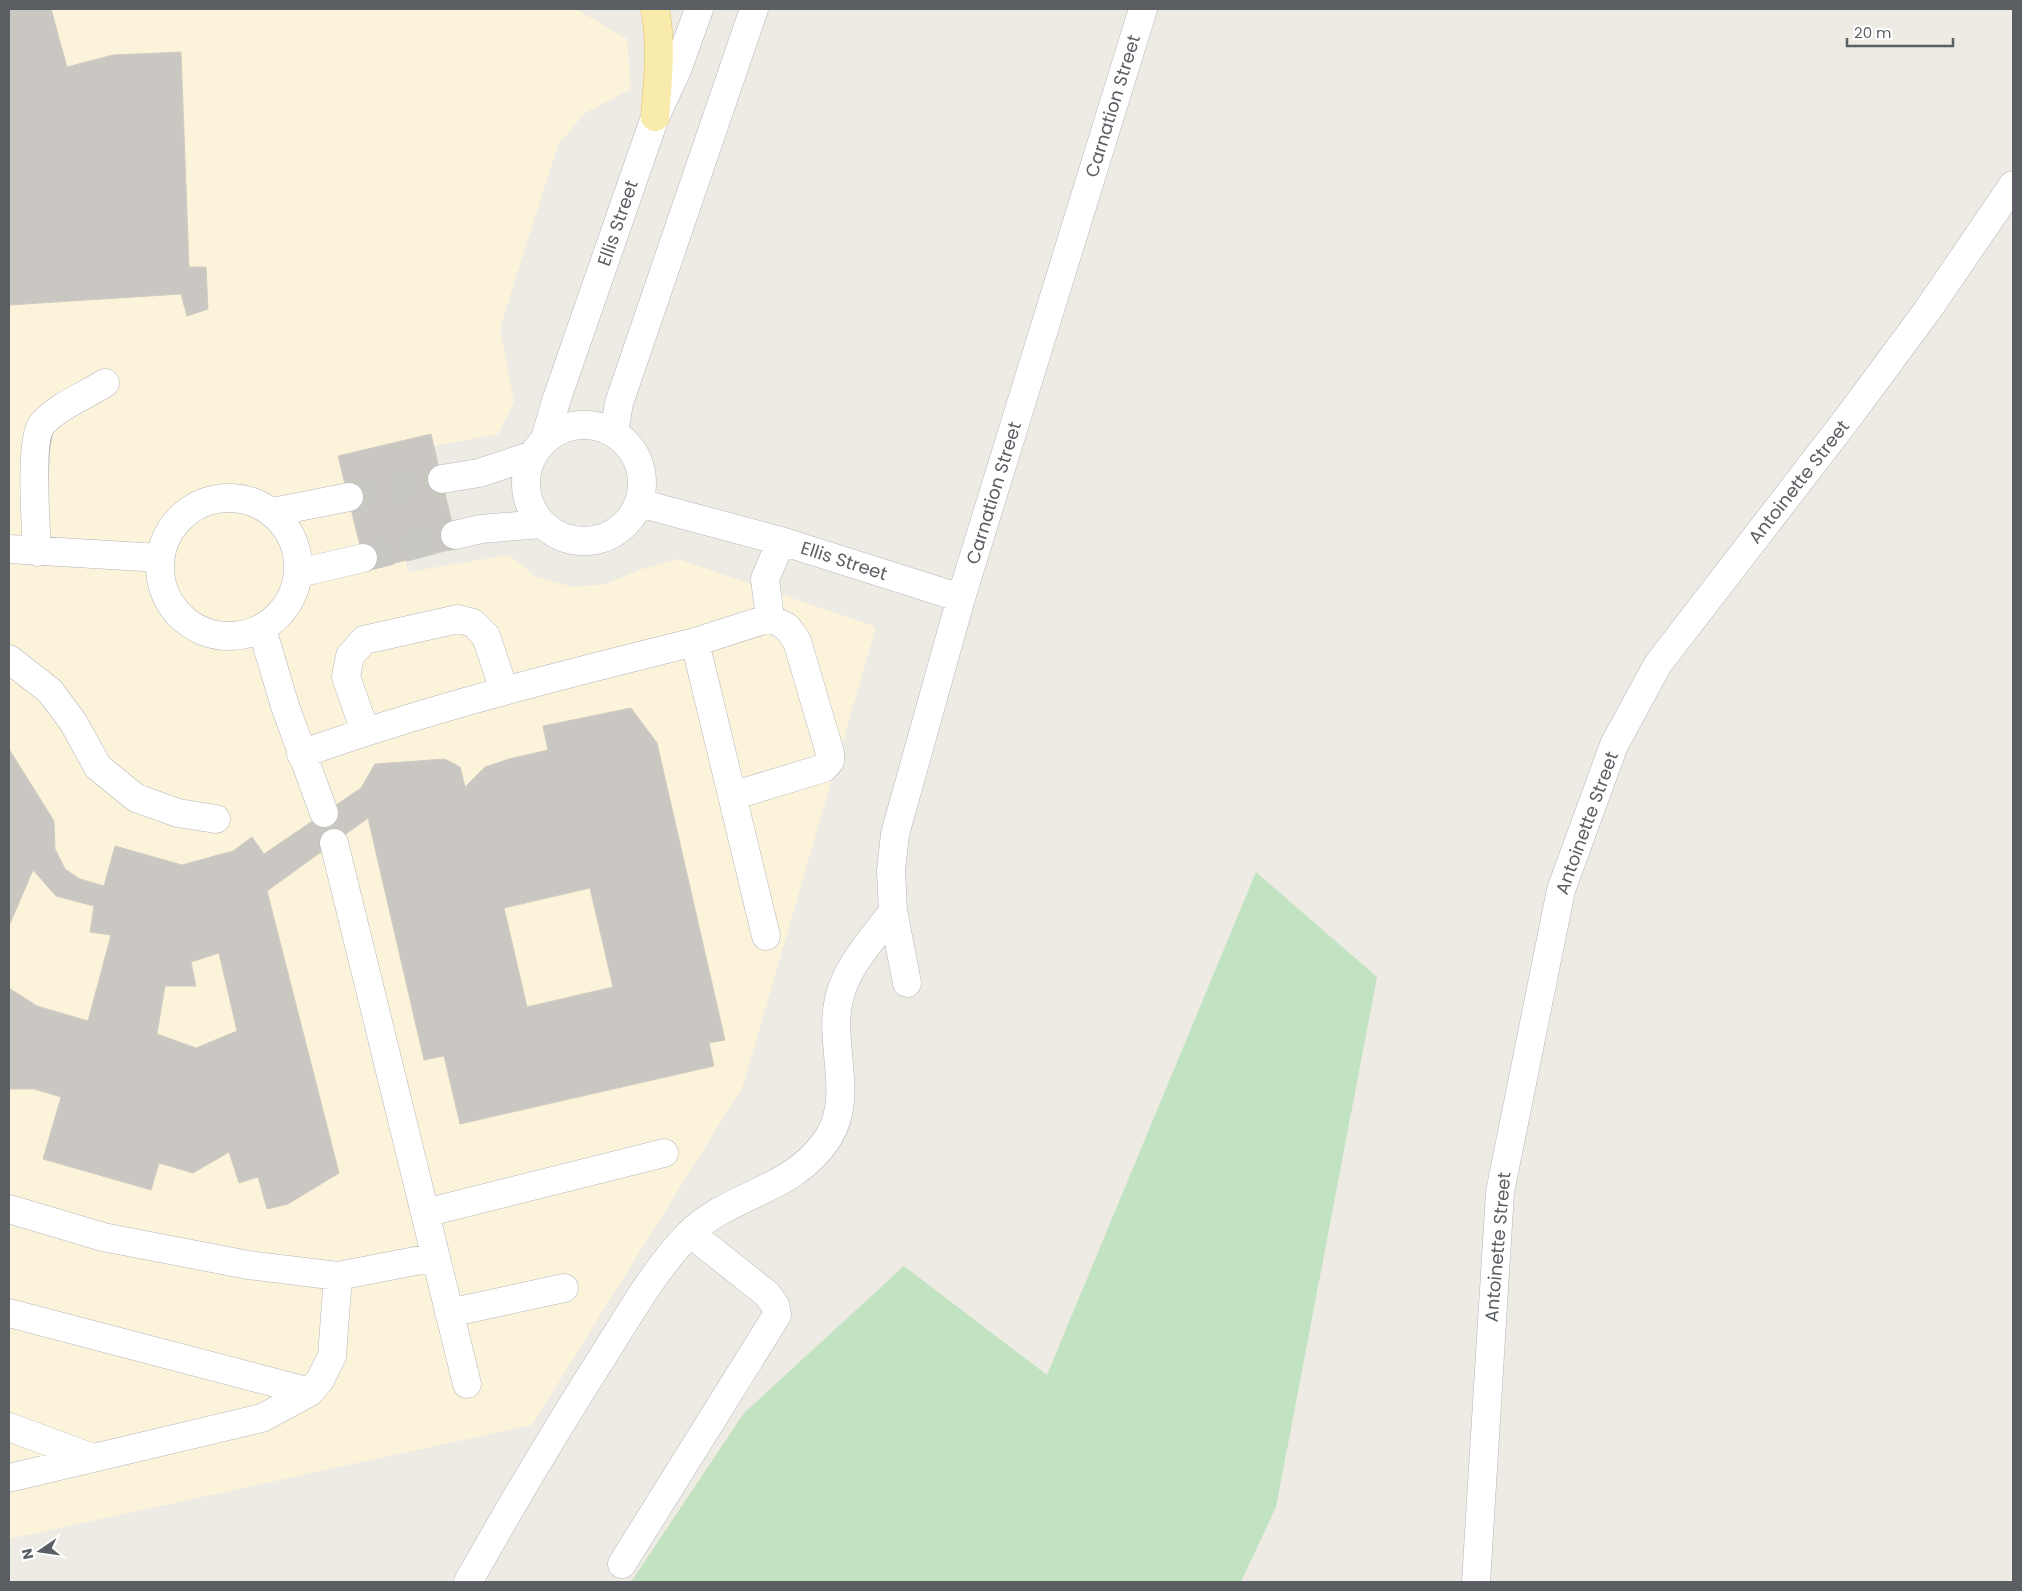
<svg xmlns="http://www.w3.org/2000/svg" width="2022" height="1591" viewBox="0 0 2022 1591" font-family="Poppins,sans-serif">
<style>
.commercial{fill:#fbf3da}
.green{fill:#c2e3c1}
.building{fill:#cac7c2;stroke:#d1ccc2;fill-rule:evenodd}
.lines{fill:none;stroke-linecap:round;stroke-linejoin:round}
.minor-tunnel{stroke:#c8c8c3;stroke-width:28;stroke-dasharray:28 14;stroke-linecap:butt}
.minor-casing{stroke:#b4b6ba;stroke-width:29}
.major-casing{stroke:#e8bf61;stroke-width:29}
.minor{stroke:#fff;stroke-width:28}
.major{stroke:#f9ebac;stroke-width:28}
.labels{text-anchor:middle;stroke-width:4;stroke-linejoin:round;paint-order:stroke}
.street-label{font-size:18px;fill:#5b5f63;stroke:#fff}
</style>
<rect width="100%" height="100%" fill="#edebe3"/>
<!-- commercial -->
<path class="commercial" d="M9,9h567l51,30 4,50 -46,24 -27,32 -58,183 14,74 -16,32 -117,22 27,116 101,-17 26,21 37,11 34,-3 33,-14 39,-11 198,68 -133,459 -211,339 -523,114z"/>
<!-- green -->
<path class="green" d="M1256,872l121,105 -101,530 -35,75h-610l113,-169 160,-147 143,109z"/>
<!-- building -->
<path class="building" d="M9,9h42l16,58 46,-12 68,-3 8,215h17l2,42 -21,7 -6,-22 -172,11z
M431,434l27,114 -92,22 -28,-114z
M631,708l26,35 68,297 -16,3 5,23 -254,58 -16,-68 -20,4 -56,-242 -101,73 72,282 -51,31 -21,5 -9,-32 -19,6 -10,-31 -36,21 -34,-10 -8,27 -108,-31 18,-62 -27,-8h-25v-101l28,18 51,15 23,-86 -21,-3 4,-26 -38,-10 -23,-26 -24,56v-177l45,72 1,28 10,20 15,10 24,7 11,-40 67,19 51,-14 19,-14 12,17 97,-66 14,-24 70,-5 15,8 5,20 20,-20 24,-8 39,-9 -5,-24zM590,888l23,99 -86,20 -23,-99zM219,953l18,78 -41,17 -39,-14 8,-48h31l-5,-24z"/>
<g class="lines">
<!-- minor-tunnel -->
<path class="minor-tunnel" d="M349,497l93,-18
M363,558l92,-23"/>
<!-- minor casing -->
<g class="minor-casing">
<path id="minor" d="M526 483a58 58 0 1 1 116 0a58 58 0 1 1-116 0Z
M614,433l5,-30 135,-394
M545,439l11,-38 99,-284 22,-47 22,-61
M442,479l37,-6 54,-18
M160 567a69 69 0 1 1 138 0a69 69 0 1 1-138 0Z
M639,503l142,38 180,57
M273,512l76,-15
M455,535l26,-6 61,-5
M9,549l151,9
M37,552c-1,-24 -8,-115 6,-129 17,-18 42,-27 62,-40
M299,573l64,-15
M262,629l23,77 39,107
M9,659l41,32 23,31 25,45 38,31 42,15 38,6
M365,731l-19,-54 4,-21 14,-16 94,-21 15,4 13,13 18,54
M301,754c129,-46 261,-79 394,-112
M732,796l92,-28 6,-7v-8l-33,-112 -10,-14 -17,-9
M334,843l133,541
M766,936l-71,-294 75,-24 -5,-39 16,-38
M907,983l-14,-72 -2,-40 4,-37 66,-236 182,-589
M9,1209l94,28 145,28 90,11 98,-19
M425,1213l239,-60
M9,1313l301,79
M449,1313l115,-25
M9,1427l81,30
M9,1478l253,-60 48,-26 10,-12 12,-24 6,-80
M622,1564l155,-249 -2,-10 -8,-11 -77,-61
M468,1582c44,-78 89,-154 137,-229 26,-41 50,-84 84,-119 41,-41 104,-42 139,-96 27,-42 0,-93 11,-139 7,-33 35,-61 54,-88
M1476,1582l24,-390 61,-302 53,-145 44,-81 189,-245 80,-108 86,-126"/>
</g>
<!-- major casing -->
<g class="major-casing">
<path id="major" d="M655,117c3,-36 7,-72 0,-108"/>
</g>
<!-- minor -->
<use href="#minor" class="minor"/>
<!-- major -->
<use href="#major" class="major"/>
</g>
<g class="labels">
<!-- street labels -->
<g class="street-label">
<text transform="translate(1113 106) rotate(-73)" y="6">Carnation Street</text>
<text transform="translate(618 223) rotate(-71)" y="6">Ellis Street</text>
<text transform="translate(1799 482) rotate(-52)" y="6">Antoinette Street</text>
<text transform="translate(994 493) rotate(-73)" y="6">Carnation Street</text>
<text transform="translate(844 561) rotate(18)" y="6">Ellis Street</text>
<text transform="translate(1587 823) rotate(-70)" y="6">Antoinette Street</text>
<text transform="translate(1498 1247) rotate(-85)" y="6">Antoinette Street</text>
</g>
</g>
<!-- border -->
<rect width="2022" height="1591" fill="none" stroke="#5b5f63" stroke-width="20"/>
<!-- north arrow -->
<g transform="translate(40 1551) rotate(257)" stroke="#ffffff" stroke-width="4" paint-order="stroke">
<path d="M0-4L9 19L0 12L-9 19Z" fill="#5b5f63"/>
<text y="-8" font-size="14" font-weight="bold" text-anchor="middle" fill="#5b5f63">N</text>
</g>
<!-- scale -->
<path d="M1847 38v8h106v-8" fill="none" stroke="#5b5f63" stroke-width="2.5"/>
<text x="1854" y="38" font-size="15" fill="#5b5f63" stroke="#ffffff" stroke-width="4" paint-order="stroke">20 m</text>
</svg>
